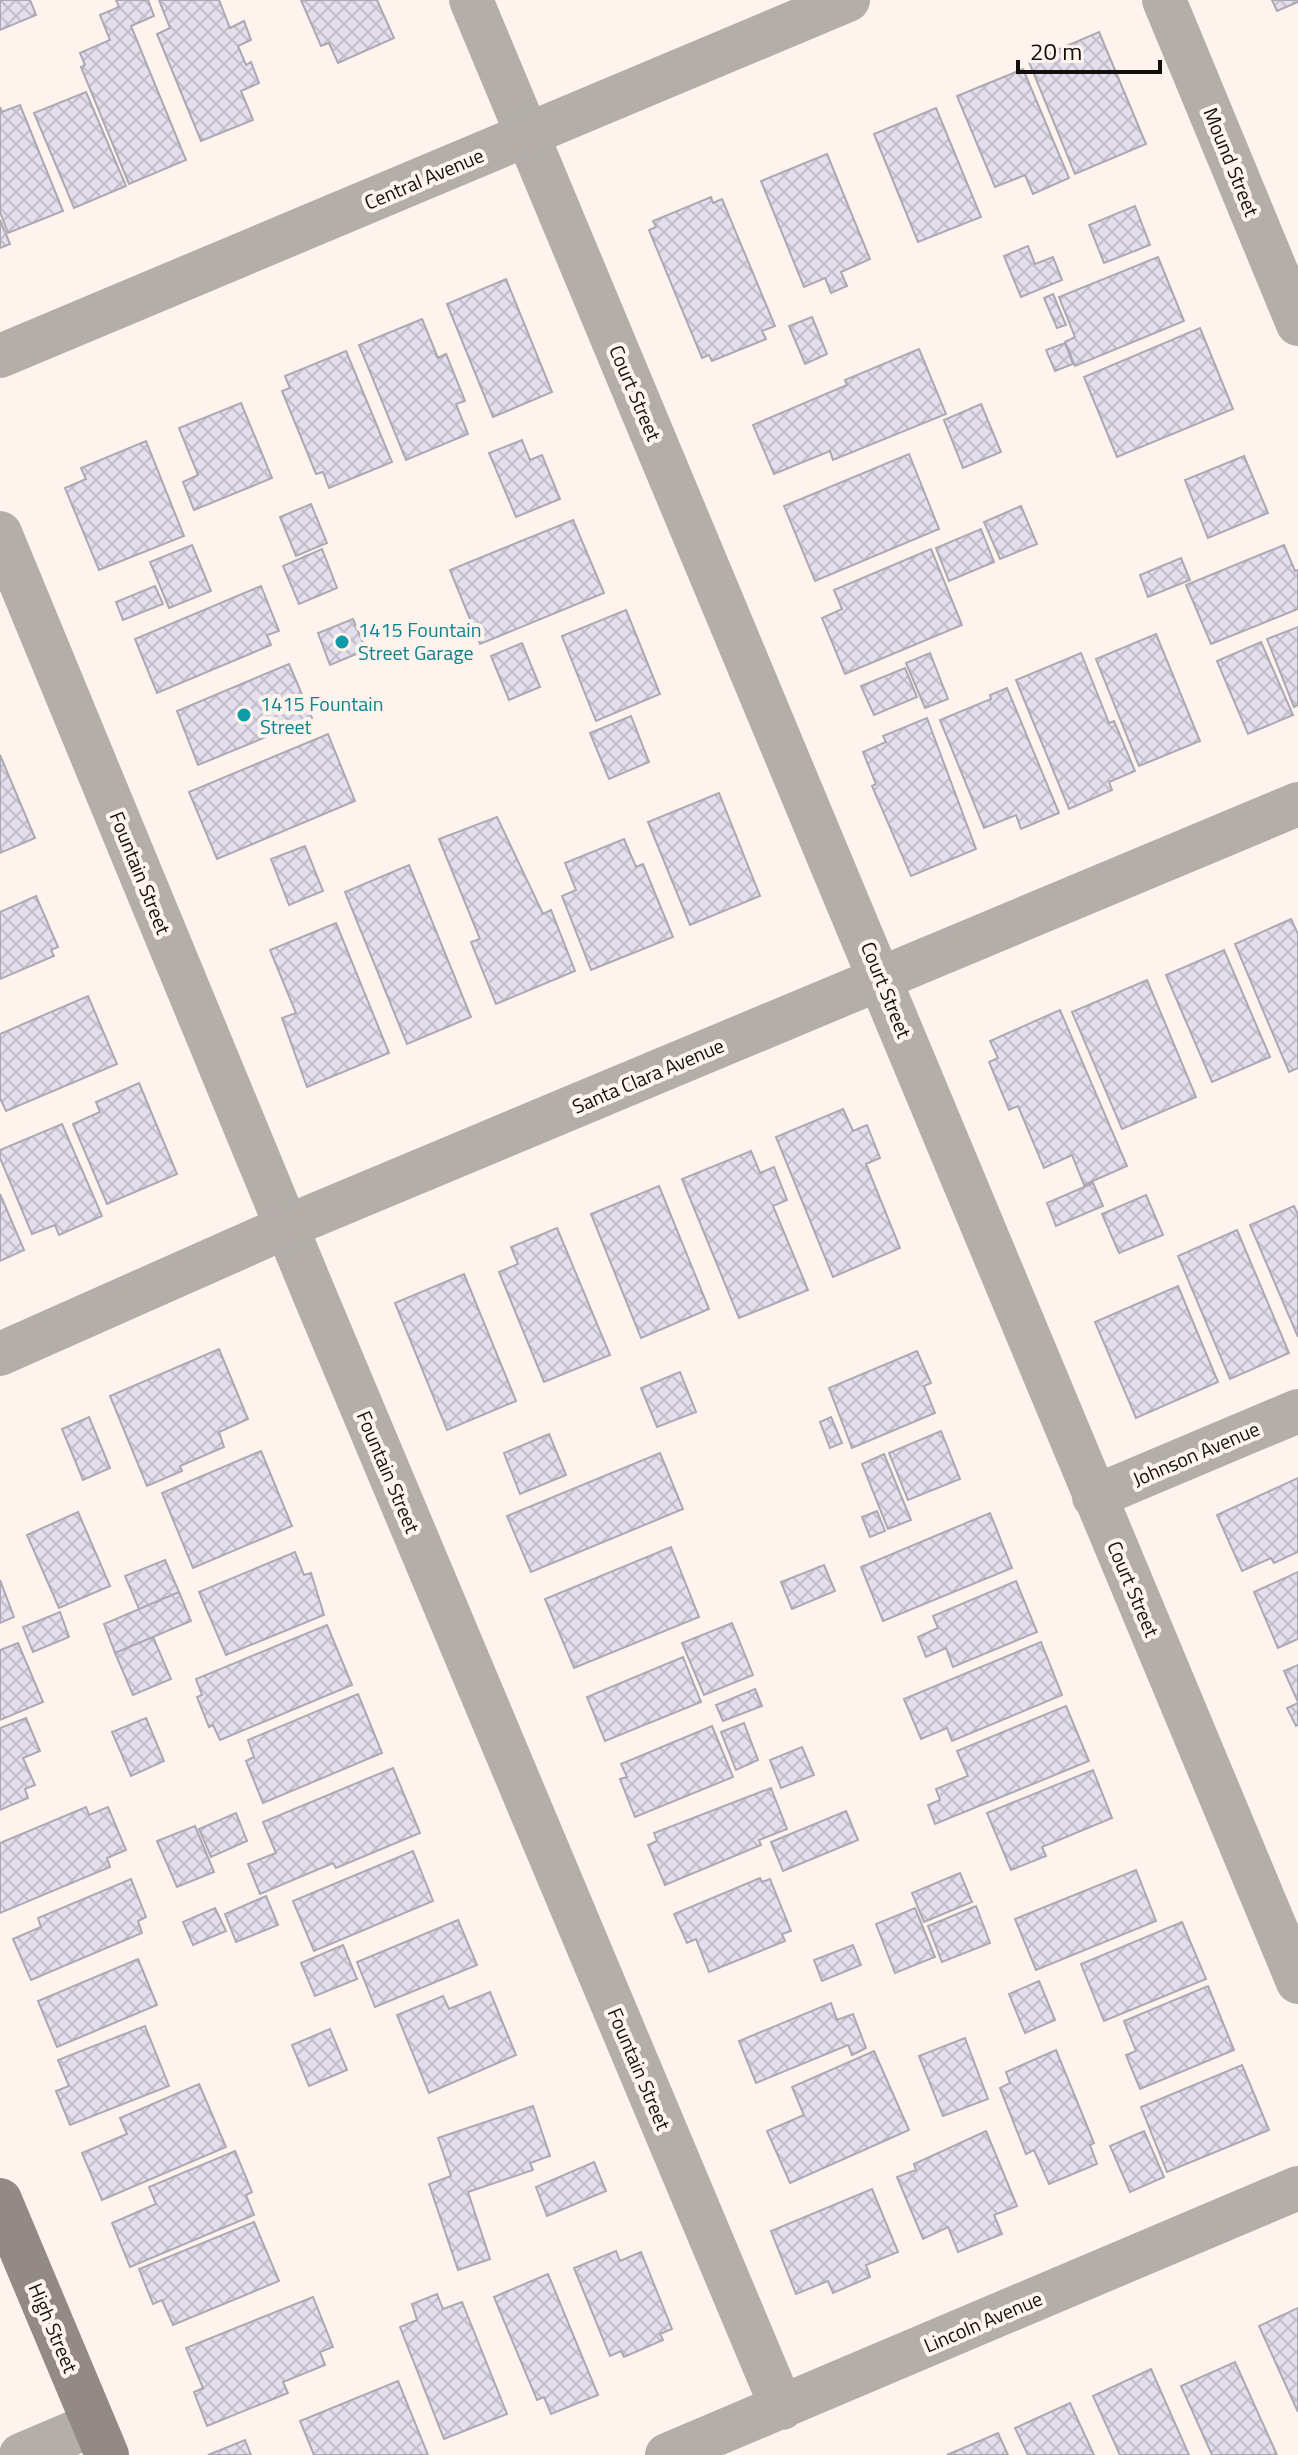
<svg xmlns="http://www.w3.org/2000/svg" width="1298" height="2455" viewBox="0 0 1298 2455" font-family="'Titillium Web',sans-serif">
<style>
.building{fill:url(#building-cross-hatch);stroke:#aca8b4;stroke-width:2}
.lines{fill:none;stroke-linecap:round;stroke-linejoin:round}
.minor{stroke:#b3aeaa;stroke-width:44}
.tertiary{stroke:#b3aeaa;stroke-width:44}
.secondary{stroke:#938a86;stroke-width:44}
.culture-dot{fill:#0f9aa8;stroke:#fef4ed;stroke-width:3}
.labels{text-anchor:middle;stroke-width:8;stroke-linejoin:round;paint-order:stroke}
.street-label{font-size:20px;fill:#130f0c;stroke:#fef4ed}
.culture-label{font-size:20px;fill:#0d838f;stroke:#fef4ed;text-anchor:start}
</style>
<defs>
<pattern id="building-cross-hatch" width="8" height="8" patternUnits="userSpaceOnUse" patternTransform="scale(2)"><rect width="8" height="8" fill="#e3dfec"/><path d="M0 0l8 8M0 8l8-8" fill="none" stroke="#c2bec9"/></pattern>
</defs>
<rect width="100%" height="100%" fill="#fef4ed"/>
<!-- building -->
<path class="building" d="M0,0h30l6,15 -36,15z
M116,0h32l6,16 -23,10 55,134 -57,24 -48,-117 4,-2 -5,-12 30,-13 -10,-25 19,-8z
M159,0h60l11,28 14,-7 7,19 -13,6 8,19 5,-3 8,21 -18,8 12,29 -52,21 -44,-107 13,-6z
M301,0h76l17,38 -56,25 -9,-20 -8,3z
M1272,0h26v2l-21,9z
M1099,32l47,112 -71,30 -46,-112z
M1023,69l46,109 -36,16 -8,-19 -30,12 -38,-91z
M86,92l40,94 -52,22 -40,-95z
M20,105l43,106 -55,22 -8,-21v-105l2,5z
M936,108l45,109 -63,25 -44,-108z
M827,154l43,105 -29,13 6,14 -16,7 -6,-15 -21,9 -43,-106z
M711,197l2,6 9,-4 53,127 -13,5 4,8 -54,22 -3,-6 -7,3 -53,-128 7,-3 -3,-6z
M1135,206l15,39 -46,18 -15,-38z
M0,220l10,24 -10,4z
M1028,246l7,18 18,-7 9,23 -41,17 -17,-41z
M1158,257l26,64 -109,45 -10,-24 10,-5 -16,-40z
M506,279l46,113 -59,25 -46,-113z
M1053,294l13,31 -9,3 -13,-30z
M812,317l15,37 -22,10 -16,-38z
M422,319l16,39 8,-4 19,47 -9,3 12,30 -62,26 -47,-115z
M1200,328l33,81 -116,48 -33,-80z
M1065,343l8,21 -18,7 -9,-21z
M919,349l27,65 -113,46 -3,-9 -56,23 -21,-49 94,-40 -2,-5z
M346,351l46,111 -63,26 -6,-16 -7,2 -34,-83 8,-3 -5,-12z
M241,403l31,75 -78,32 -11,-28 15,-7 -19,-47z
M981,404l20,48 -38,16 -19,-48z
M522,440l8,20 12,-5 18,44 -44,18 -27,-64z
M146,441l38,95 -85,34 -34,-82 21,-9 -5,-11z
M909,454l30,75 -124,52 -31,-75z
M1244,456l24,57 -60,25 -23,-58z
M311,504l16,39 -31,13 -16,-39z
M1021,506l16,38 -37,15 -16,-37z
M573,520l31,73 -124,51 -30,-74z
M981,529l13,33 -45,19 -13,-33z
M192,545l19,46 -42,17 -19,-46z
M1284,545l11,26 3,-1v39l-87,35 -25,-59z
M322,549l15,39 -38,16 -16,-38z
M931,549l31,76 -117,49 -23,-56 20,-9 -8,-19z
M1181,558l9,22 -42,17 -8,-22z
M155,586l8,18 -40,16 -7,-18z
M261,586l18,45 -12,4 4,10 -114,48 -22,-54z
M626,610l34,84 -64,27 -34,-85z
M353,619l13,31 -36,15 -12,-32z
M1298,627v78l-4,2 -27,-68z
M1156,634l44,107 -61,25 -43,-107z
M1261,642l32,73 -45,19 -31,-73z
M522,643l18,44 -31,13 -18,-44z
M930,653l18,46 -23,9 -19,-45z
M1081,653l28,70 5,-2 21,50 -26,11 3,8 -43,19 -53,-129z
M289,664l23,54 -114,47 -21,-54z
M905,668l12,29 -43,18 -13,-29z
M1007,688l52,125 -38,16 -5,-14 -32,13 -44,-108 51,-21 -1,-4z
M631,716l18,46 -40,17 -19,-46z
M927,718l49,131 -65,27 -39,-90 4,-2 -13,-32 23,-10 -3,-6z
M328,734l27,67 -138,58 -28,-67z
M0,755l35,83 -35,15z
M719,793l41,103 -70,29 -42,-103z
M497,817l46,97 8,-4 24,61 -79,33 -25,-62 9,-3 -41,-100z
M624,839l12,28 7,-3 30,73 -82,33 -29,-74 14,-6 -11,-27z
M305,846l18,45 -34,14 -18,-46z
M409,865l62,152 -64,27 -62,-152z
M36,896l22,51 -7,3 3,6 -54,23v-67z
M1291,919l7,15v134l-9,4 -54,-128z
M336,923l53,130 -82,34 -25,-69 14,-5 -26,-63z
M1224,950l46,107 -58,25 -46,-107z
M1147,980l49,117 -74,32 -50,-117z
M88,996l29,68 -111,47 -6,-13v-64z
M1060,1010l67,156 -43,19 -12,-30 -28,13 -26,-62 -9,4 -20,-48 9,-4 -8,-17z
M139,1083l38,91 -70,30 -34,-80 27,-12 -4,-10z
M843,1109l10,22 14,-6 13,33 -14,6 34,84 -67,29 -57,-140z
M62,1124l40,92 -43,19 -4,-10 -23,9 -32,-76v-8z
M751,1151l9,22 14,-6 13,33 -14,6 35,84 -69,28 -57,-139z
M1093,1183l10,23 -47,20 -9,-23z
M659,1186l50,123 -68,29 -50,-124z
M0,1194l24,56 -24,11z
M1146,1195l17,40 -44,18 -17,-39z
M1294,1206l4,9v122l-48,-112z
M557,1228l53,127 -66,27 -45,-110 19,-8 -7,-17z
M1237,1230l52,123 -59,26 -52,-123z
M464,1274l52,127 -69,29 -52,-127z
M1178,1286l40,96 -82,36 -41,-96z
M219,1349l29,70 -29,13 5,15 -44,19 2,5 -35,15 -37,-90z
M917,1351l14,32 -7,3 11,27 -83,35 -23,-60z
M680,1372l16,40 -39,15 -16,-39z
M89,1417l21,51 -27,12 -21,-51z
M831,1417l11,26 -12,5 -10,-26z
M941,1431l19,48 -52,21 -19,-47z
M549,1434l17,41 -46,19 -16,-41z
M261,1451l31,75 -99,42 -31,-75z
M660,1453l23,56 -152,63 -24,-56z
M884,1454l27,66 -23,9 -26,-65z
M1298,1478v74l-24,11 -3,-5 -29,13 -25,-56z
M877,1511l8,20 -15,6 -8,-20z
M78,1512l32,74 -51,22 -32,-73z
M990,1513l22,55 -129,53 -22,-54z
M671,1547l28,70 -125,51 -29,-69z
M295,1552l9,23 7,-2 13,42 -98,40 -27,-63z
M165,1560l14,32 -40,17 -14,-33z
M824,1565l11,26 -43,18 -11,-27z
M1298,1572v67l-20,9 -24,-56z
M0,1580l14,37 -14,6z
M1016,1581l21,51 -84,35 -7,-19 -20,9 -8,-20 20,-9 -5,-12z
M179,1592l12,29 -76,32 -11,-29z
M60,1612l9,25 -36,15 -10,-25z
M732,1623l21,52 -49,20 -22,-52z
M327,1625l25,60 -132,55 -7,-15 -4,2 -12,-30 5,-2 -6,-16z
M153,1637l18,42 -38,16 -18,-42z
M1041,1642l21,53 -110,46 -5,-13 -26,11 -17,-40z
M18,1643l25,59 -43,18v-70z
M683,1657l18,45 -96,39 -18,-44z
M1298,1665v37l-14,-31z
M755,1689l7,17 -39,15 -7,-16z
M358,1694l24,59 -119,50 -17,-42 8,-4 -6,-17z
M1298,1703v22l-2,1 -9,-18z
M1066,1706l23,55 -154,63 -7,-19 12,-5 -4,-11 32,-13 -11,-25z
M26,1718l14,33 -17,7 12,27 -10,4 3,9 -28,12v-82z
M146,1718l18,43 -33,15 -19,-44z
M744,1723l14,37 -22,10 -15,-38z
M712,1726l21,51 -98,40 -15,-38 7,-2 -6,-13z
M802,1747l12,28 -33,13 -11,-28z
M393,1768l27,65 -84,35 -3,-5 -73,31 -12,-30 28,-11 -13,-31z
M1093,1770l19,48 -70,29 4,9 -35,14 -24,-57z
M771,1788l16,41 -28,11 2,5 -96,40 -17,-40 9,-4 -3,-8z
M86,1807l3,8 19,-8 18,43 -19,8 3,9 -110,46v-70z
M846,1811l12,29 -75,31 -12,-29z
M236,1813l11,28 -36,16 -12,-28z
M195,1826l19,46 -37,15 -20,-46z
M413,1851l20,50 -119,50 -21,-50z
M1136,1870l20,51 -120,49 -21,-51z
M960,1873l12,29 -48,20 -12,-29z
M760,1878l2,4 8,-3 21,52 -9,3 3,7 -76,31 -13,-33 -9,4 -13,-29z
M131,1879l15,38 -8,4 4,12 -111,47 -18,-41 28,-12 -3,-9z
M266,1896l12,29 -42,17 -11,-28z
M976,1906l14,37 -48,19 -14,-36z
M215,1908l11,23 -33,14 -10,-23z
M915,1908l20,49 -40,16 -19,-49z
M458,1920l19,45 -102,42 -18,-45z
M1182,1922l24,57 -102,42 -23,-57z
M343,1945l14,34 -42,17 -14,-33z
M853,1945l8,20 -39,16 -8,-21z
M138,1959l19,46 -100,42 -19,-46z
M1039,1981l16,39 -30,13 -16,-39z
M1208,1986l26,64 -94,39 -14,-34 10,-4 -12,-30z
M490,1992l26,63 -87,38 -32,-78 46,-19 6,13z
M831,2003l6,17 16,-6 13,34 -14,7 -4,-10 -92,38 -17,-42z
M145,2026l24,60 -99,39 -14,-34 13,-5 -11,-26z
M330,2029l17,41 -38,16 -17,-41z
M965,2038l23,61 -45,17 -24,-60z
M1056,2050l38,93 -4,2 7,19 -48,20 -15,-34 -8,4 -26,-66 10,-5 -4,-11z
M874,2051l35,79 -119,53 -23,-52 37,-16 -12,-28z
M1242,2065l27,65 -102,42 -26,-65z
M199,2084l27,63 -124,53 -20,-47 45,-19 -7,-16z
M533,2106l17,50 -20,7 3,7 -65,22 22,67 -32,11 -29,-86 22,-8 -13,-38z
M986,2131l31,75 -23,9 8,19 -44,18 -10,-25 -25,12 -26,-62 19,-7 -2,-6z
M1144,2131l20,46 -34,15 -20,-46z
M235,2151l17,41 -6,3 8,20 -124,52 -18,-44 44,-19 -7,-17z
M594,2162l12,29 -59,25 -11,-29z
M872,2189l26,63 -32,13 4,12 -37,16 -5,-12 -32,13 -25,-63z
M254,2222l25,59 -106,44 -11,-25 -9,4 -14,-35z
M616,2251l4,10 21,-9 31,77 -12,5 3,6 -39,17 -3,-6 -11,5 -36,-88z
M548,2274l50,121 -47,19 -7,-17 -7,3 -43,-103z
M437,2294l6,15 19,-7 45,112 -63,25 -44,-112 17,-7 -5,-16z
M313,2297l20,50 -13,5 5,13 -42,17 5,11 -81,33 -13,-34 9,-4 -17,-40z
M1298,2308v104l-39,-86z
M1235,2362l42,93h-65l-31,-69z
M1151,2369l38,86h-69l-27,-59z
M398,2381l30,74h-114l-14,-34z
M1070,2403l24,52h-66l-13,-27z
M998,2433l10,22h-61z
M245,2440l6,15h-43z"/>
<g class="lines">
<!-- minor -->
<path class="minor" d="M471,0l827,1982
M1164,0l134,324
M0,533l315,763 467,1112
M1094,1497l204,-86
M21,2455l73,-31
M667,2455l631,-267"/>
<!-- tertiary -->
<path class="tertiary" d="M0,356l848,-356
M0,1354l286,-127 1012,-423"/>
<!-- secondary -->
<path class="secondary" d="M0,2200l107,255"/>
</g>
<!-- markers -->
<g class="culture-dot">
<circle cx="342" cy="642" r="8"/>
<circle cx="244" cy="715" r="8"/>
</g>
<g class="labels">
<!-- street labels -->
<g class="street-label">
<text transform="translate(1231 162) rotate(68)" y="7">Mound Street</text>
<text transform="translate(424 179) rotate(-23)" y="7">Central Avenue</text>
<text transform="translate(635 393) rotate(67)" y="7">Court Street</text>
<text transform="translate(140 873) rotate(68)" y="7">Fountain Street</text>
<text transform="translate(886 990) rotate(68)" y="7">Court Street</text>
<text transform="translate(648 1076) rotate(-23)" y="7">Santa Clara Avenue</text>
<text transform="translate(1196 1454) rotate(-23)" y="7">Johnson Avenue</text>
<text transform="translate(388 1472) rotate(67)" y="7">Fountain Street</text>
<text transform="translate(1133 1589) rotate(67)" y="7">Court Street</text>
<text transform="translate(639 2069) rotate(67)" y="7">Fountain Street</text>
<text transform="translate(983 2322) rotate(-23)" y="7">Lincoln Avenue</text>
<text transform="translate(53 2328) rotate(67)" y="7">High Street</text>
</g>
<!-- culture labels -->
<g class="culture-label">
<text x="358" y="637">1415 Fountain<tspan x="358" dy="23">Street Garage</tspan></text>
<text x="260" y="711">1415 Fountain<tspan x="260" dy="23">Street</tspan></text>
</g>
</g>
<!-- scale -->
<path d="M1018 60v12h142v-12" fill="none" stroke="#130f0c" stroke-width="4"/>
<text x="1030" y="60" font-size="24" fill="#130f0c" stroke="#fef4ed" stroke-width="6" paint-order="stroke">20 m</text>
</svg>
